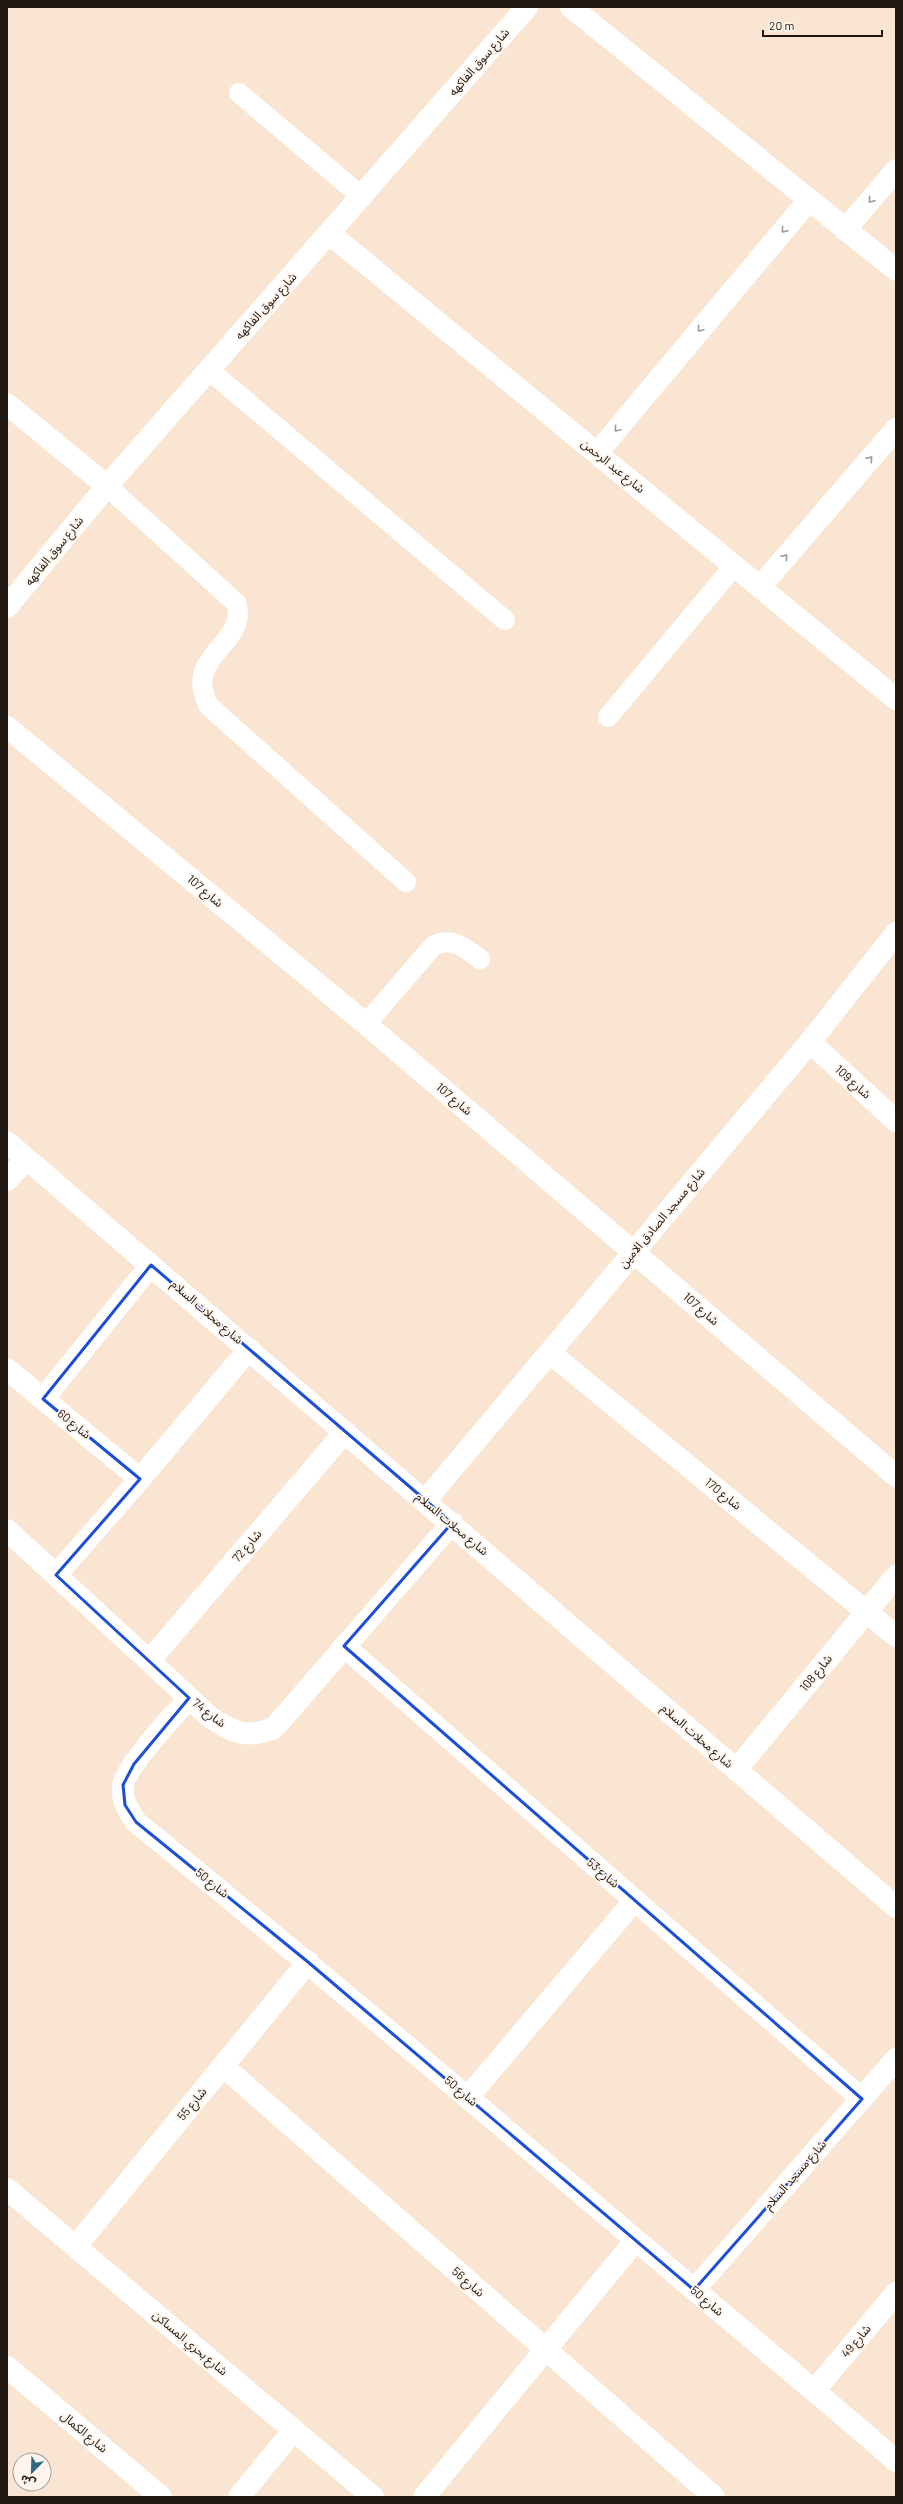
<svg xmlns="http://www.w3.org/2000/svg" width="903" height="2504" viewBox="0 0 903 2504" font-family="Barlow,'Noto Sans Arabic',sans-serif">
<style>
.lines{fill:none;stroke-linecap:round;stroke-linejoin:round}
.lane{stroke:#fff;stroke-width:20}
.street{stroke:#fff;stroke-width:22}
.oneway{stroke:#9b9895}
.marked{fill:none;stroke:#1d4ed8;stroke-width:3;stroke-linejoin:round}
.labels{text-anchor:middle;stroke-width:3.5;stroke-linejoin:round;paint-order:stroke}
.street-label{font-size:12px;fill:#201913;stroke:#fdf5ed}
</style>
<rect width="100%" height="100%" fill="#f9e5d2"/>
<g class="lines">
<!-- lane -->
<path class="lane" d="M239,93l123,104
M209,370l296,250
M107,486l129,117c14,41 -55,52 -27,103l197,176
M608,717l126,-151
M366,1024l67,-78c19,-10 32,2 47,13"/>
<!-- street -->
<path class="street" d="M571,7l325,263
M845,230l51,-60
M330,234l566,465
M7,404l100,82
M597,453l212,-253
M760,587l136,-158
M7,607l100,-121 420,-479
M7,727l359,297 530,452
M810,1042l86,79
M7,1142l889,765
M7,1180l19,-21
M550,1353l346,283
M7,1369l133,110
M43,1399l108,-134
M425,1501l385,-459 86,-109
M7,1530l204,188c24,15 35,21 63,10l178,-205
M56,1575l84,-96 109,-130
M344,1646l518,453
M149,1661l196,-229
M189,1698c-14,16 -64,69 -66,88 -2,14 6,25 13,36 187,152 371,308 555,465 68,58 138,115 205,174
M736,1770l160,-194
M223,2066l491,431
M468,2097l167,-197
M7,2189l366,308
M76,2246l232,-284
M694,2290l202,-231
M7,2367l154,130
M815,2390l81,-97
M239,2497l54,-66
M424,2497l212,-257"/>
</g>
<!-- one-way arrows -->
<defs><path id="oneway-chevron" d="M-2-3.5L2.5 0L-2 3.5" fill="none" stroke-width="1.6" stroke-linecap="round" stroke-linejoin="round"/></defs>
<g class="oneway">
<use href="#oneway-chevron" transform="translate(871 200) rotate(130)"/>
<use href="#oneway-chevron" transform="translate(784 230) rotate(130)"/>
<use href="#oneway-chevron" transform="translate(700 329) rotate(130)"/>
<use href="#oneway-chevron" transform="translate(617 429) rotate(130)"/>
<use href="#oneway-chevron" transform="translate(870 459) rotate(-49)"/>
<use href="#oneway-chevron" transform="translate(785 557) rotate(-49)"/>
</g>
<!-- marked area -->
<path class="marked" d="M151,1265l301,258 -108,123 518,453 -168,191 -386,-328 -172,-140 -11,-17 -2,-20 11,-21 55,-66 -133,-123 84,-96 -97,-80z"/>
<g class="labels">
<!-- street labels -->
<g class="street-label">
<text transform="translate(479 62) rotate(-49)" y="4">شارع سوق الفاكهه</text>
<text transform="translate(266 306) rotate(-48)" y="4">شارع سوق الفاكهه</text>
<text transform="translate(613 466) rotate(39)" y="4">شارع عبد الرحمن</text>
<text transform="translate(54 551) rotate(-51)" y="4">شارع سوق الفاكهه</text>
<text transform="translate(205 891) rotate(40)" y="4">شارع 107</text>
<text transform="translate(853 1082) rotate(42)" y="4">شارع 109</text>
<text transform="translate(454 1099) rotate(40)" y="4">شارع 107</text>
<text transform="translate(662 1218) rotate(-50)" y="4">شارع مسجد الصادق الامين</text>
<text transform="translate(701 1309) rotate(41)" y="4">شارع 107</text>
<text transform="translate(207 1312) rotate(41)" y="4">شارع محلات السلام</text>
<text transform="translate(74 1424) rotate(39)" y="4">شارع 60</text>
<text transform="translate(723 1494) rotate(39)" y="4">شارع 170</text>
<text transform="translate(452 1524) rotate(40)" y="4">شارع محلات السلام</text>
<text transform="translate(247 1546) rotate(-50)" y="4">شارع 72</text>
<text transform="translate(816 1673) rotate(-51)" y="4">شارع 108</text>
<text transform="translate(209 1713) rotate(38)" y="4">شارع 74</text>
<text transform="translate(697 1736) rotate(41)" y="4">شارع محلات السلام</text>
<text transform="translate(603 1873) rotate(41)" y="4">شارع 53</text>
<text transform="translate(212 1883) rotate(39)" y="4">شارع 50</text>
<text transform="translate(461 2091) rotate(40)" y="4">شارع 50</text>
<text transform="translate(192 2104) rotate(-51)" y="4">شارع 55</text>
<text transform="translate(795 2175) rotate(-49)" y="4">شارع مسجد السلام</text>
<text transform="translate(468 2282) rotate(41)" y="4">شارع 56</text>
<text transform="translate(707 2301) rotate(40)" y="4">شارع 50</text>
<text transform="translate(856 2341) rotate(-50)" y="4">شارع 49</text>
<text transform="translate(190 2343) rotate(40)" y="4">شارع بحري المساكن</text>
<text transform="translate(84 2432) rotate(40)" y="4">شارع الكمال</text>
</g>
</g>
<!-- border -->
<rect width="903" height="2504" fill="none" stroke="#201913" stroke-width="16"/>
<!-- north arrow -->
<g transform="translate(32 2472) rotate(203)"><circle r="19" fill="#fdf5ed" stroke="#a59d96"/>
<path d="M0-3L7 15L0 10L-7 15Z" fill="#2e6981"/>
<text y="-6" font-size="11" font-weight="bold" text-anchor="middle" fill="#201913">ش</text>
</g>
<!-- scale -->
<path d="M763 30v6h119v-6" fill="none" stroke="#201913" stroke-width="2"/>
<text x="769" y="30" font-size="12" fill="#201913" stroke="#fdf5ed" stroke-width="3" paint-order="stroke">20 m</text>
</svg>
